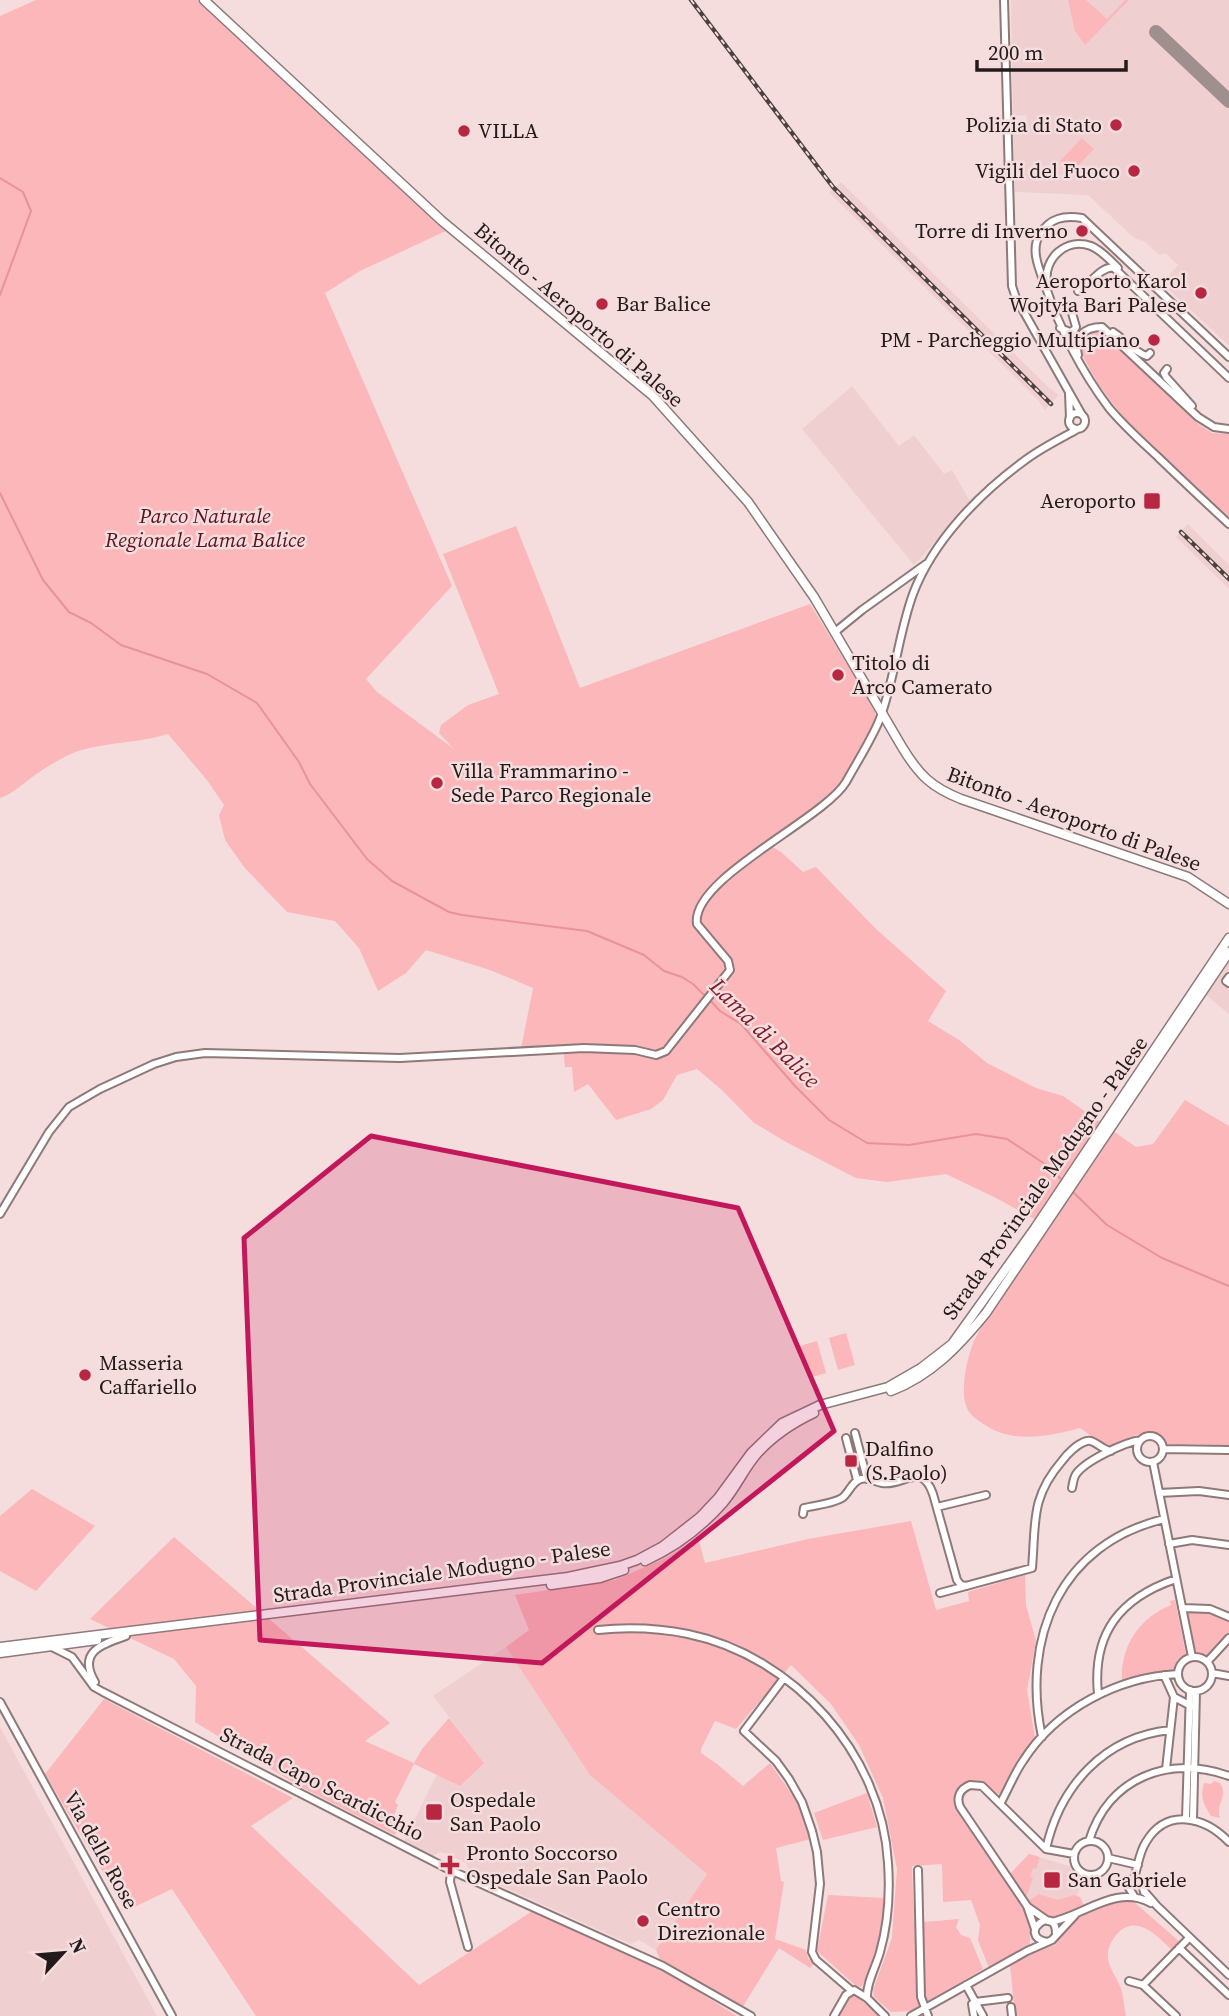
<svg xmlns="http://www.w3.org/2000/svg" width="1229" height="2016" viewBox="0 0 1229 2016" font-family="'Source Serif 4',serif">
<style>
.built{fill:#f0cfd0}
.green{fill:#fbb7ba}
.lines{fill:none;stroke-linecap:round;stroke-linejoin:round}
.stream{stroke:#e89398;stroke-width:2}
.taxiway{stroke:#a08f8f;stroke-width:14}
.minor-casing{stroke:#8e7979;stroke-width:10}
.major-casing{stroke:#8e7979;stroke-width:11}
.minor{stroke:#fff;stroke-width:6}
.major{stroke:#fff;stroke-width:8}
.rail-casing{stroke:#4c4141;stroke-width:4.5}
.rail{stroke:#f5dddd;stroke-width:2;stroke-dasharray:5;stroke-linecap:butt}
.marked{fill:#c2185b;fill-opacity:0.2;stroke:#c2185b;stroke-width:5;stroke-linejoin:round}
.poi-dot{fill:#b82742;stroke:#f5dddd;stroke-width:2.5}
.labels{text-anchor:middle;stroke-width:5;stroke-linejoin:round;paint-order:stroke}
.poi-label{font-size:21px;fill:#231b1b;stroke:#f5dddd;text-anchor:start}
.street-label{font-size:21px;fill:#231b1b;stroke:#f5dddd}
.park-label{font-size:21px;font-style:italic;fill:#5c111e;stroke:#f5dddd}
.water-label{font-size:23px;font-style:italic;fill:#7c1a2c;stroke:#f5dddd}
</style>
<rect width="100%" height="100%" fill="#f5dddd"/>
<!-- built -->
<path class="built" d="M1011,0h218v346l-67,-63 16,-18 -13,-12 -6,2 -14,-13 -11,-4 -46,-43 -73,-3 -2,-67 14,-3 -1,-7 -10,1 -3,-4z
M841,182l207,205 11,8 -14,15 -8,-11 -208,-207z
M852,386l47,60 15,-11 30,39 8,-4 19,33 -57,62 -112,-136z
M1188,524l41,41v24l-53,-52z
M1229,958v56l-24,-20z
M506,1647l84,127 117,100 -51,76 -17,-10 -8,4 -23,-10 -138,-62 -4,-9 -25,-11 -9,4 -28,-15 33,-67 47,-11 -51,-67z
M0,1727l157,289h-157z
M1029,1854l43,13 -1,6 12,4 -6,19 -19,4 -19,-6 -11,7 -18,-27z"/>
<!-- green -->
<path class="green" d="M36,0h162l252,229 -90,42 -35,22 127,293 -86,93 11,13 77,57 -15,-16 2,-8 27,-20 31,-11 -56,-140 73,-28 64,162 230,-84 56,91 9,16 1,8 -15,32 -21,36 -26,21 -55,38 -42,36 49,-39 15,9 22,20 13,-5 60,62 70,62 -18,30 31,19 28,23 49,25 27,8 73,51 17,-3 32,-44 44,26v319l-63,-1c-12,-23 -39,-5 -56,3l-6,-2 -24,-17c-32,9 -70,16 -98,-5 -6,-4 -13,-9 -15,-15 -8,-17 1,-57 10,-73 20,-38 51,-70 70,-109l-51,-28 -50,-24 -59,8 -31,-4 -70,-36 -33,-20 -30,-31 -26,-22 -20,6 -14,25 -12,9 -35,11 -28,-36 -14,8 -2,-25h-7l-2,-19 -42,1 12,-61 -43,-18 -64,-20 -20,23 -28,18 -19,-43 -24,-27 -48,-9 -43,-45 -19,-27 -6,-25 5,-10 -17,-25 -39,-46c-29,9 -60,8 -90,17 -16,6 -37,19 -51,30 -9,7 -16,13 -27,17v-782z
M1068,0h18l21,19 18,-19h4l-44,45 -10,-14z
M1082,138l12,11 -22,23 -12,-11z
M1097,329l9,3 91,91 15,10 17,1v86c-45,-38 -132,-118 -149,-173 0,-12 7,-15 17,-18z
M846,1333l9,32 -17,5 -9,-32z
M817,1341l9,32 -17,5 -9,-32z
M32,1489l63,37 -59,65 -36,-20v-55z
M911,1521l25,89 33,-9 -1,-9 57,-17 1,30 10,36 -9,49 8,48 -35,56h-3c-12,-10 -21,-19 -36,-9l-6,10 1,13 70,103 4,12v22l-41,23 -11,-28 2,-15 -9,-25 -28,2 -1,-38 -30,2 2,57 45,-4 -3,8 5,8 9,3 13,31 -72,42 -20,1 -17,-15 -1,-7 19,-52 5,-69 -14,-71 -24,-53 -28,-41 -40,-39 -55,64 -21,-8 -14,28v4l16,11 26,22 27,-23 27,39 11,25v11l3,1 -35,9 5,33 3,1 -9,57 31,11 2,8 6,6 -4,4 -31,-20 -37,60 -82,-49 -4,-9 51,-76 -117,-99 -84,-128 23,-17 -14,-35 100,-15 53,-23 30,-20 7,26 103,-24z
M174,1537l216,186 -25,18 49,22 8,-14 27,-31 35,45 -24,23 -46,-22 -19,38 3,3 -4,10 4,14 -3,6 -96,-49 -104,-64 1,-36 -22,-27 -84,-40z
M1175,1600l11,55 -7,5 -4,10 -26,4 -27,7c-2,-34 17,-63 49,-76l-1,-4z
M1196,1611l22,5 11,6v11l-22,23 -11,-3 -8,-41z
M104,1699l189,99 -42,28 168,159 115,-75 131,61 72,45h-481l-84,-127 -46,22 -81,-137z
M1214,1781l6,2c9,14 -5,20 0,35l-9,-2c-8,-13 -11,-18 -7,-33l7,1z
M867,1793l10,34 -54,13 -9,-27z
M1029,1854l11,3 -4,12 -3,-1 -3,9 3,1 -7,20 -16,-24z
M1039,1894l19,6 16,-5 6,2 4,8c-22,11 -38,22 -56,-4z
M828,1895l56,3c-2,26 -7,68 -23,89l-5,-1 -39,-35z
M1125,1899l9,3 46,40 -8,8c-15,-14 -35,-37 -55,-16 -6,7 -10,15 -9,25 2,11 10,20 13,30 3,8 3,19 5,27h-111l-5,-51 35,-18 10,-2 15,-21 9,-7z
M851,1994l4,1 25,21h-43z"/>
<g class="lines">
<!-- stream -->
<path class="stream" d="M0,178l23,14 8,19 -31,84
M0,493l43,87 26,32 22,11 30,22 86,29 50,29 42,59 11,22 57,75 25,22 57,31 13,3 125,16 57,24 20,16 18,6 11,7 12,12
M709,999l11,12 21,13 54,62 34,34 38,23 42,2 67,-11 31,5 38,25 17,16
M1073,1192l34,33 55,33 67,28"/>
<!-- taxiway -->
<path class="taxiway" d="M1156,32l73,69"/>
<!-- minor casing -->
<g class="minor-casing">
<path id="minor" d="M1004,0l8,286 4,12 66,117
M1047,283c-4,-24 19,-46 44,-37 10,4 19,14 27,22
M1078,291c13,-6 19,-22 35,-24l116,111
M1060,328l10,4 4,-2 2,-3 -4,-14
M1113,332c11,7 22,21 34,24l3,-3
M1078,355c-4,-18 6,-28 24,-28l96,90 16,10 15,2
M1229,357l-147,-139c-18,-3 -32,0 -42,16 -10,15 -1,35 5,51 15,44 36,86 64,123 15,18 33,34 50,50 23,22 46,44 70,66
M1167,369l-3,4 2,4 26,29
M1069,394l1,24
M1069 421a8 8 0 1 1 16 0a8 8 0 1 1-16 0Z
M835,632l27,-22 64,-46
M1229,977l-3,4 3,2
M0,1214l49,-82 20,-25 31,-18 54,-25 22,-7 29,-4 195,5 184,-10 51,2 21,5 10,-4 64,-81 -2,-9 -31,-37c-7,-45 127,-105 149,-142 11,-20 24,-40 33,-61 16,-41 19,-86 34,-127 20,-53 66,-100 111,-133 17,-13 36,-22 54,-32
M855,1433l12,46
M1137 1449a13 13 0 1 1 26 0a13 13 0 1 1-26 0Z
M846,1438l11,42
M1163,1449l66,1
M1153,1462l39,195
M1072,1488c1,-4 1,-8 3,-12 7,-14 50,-34 66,-36
M1159,1493l40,-2 30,4
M937,1507l49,-12
M803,1514l1,-6c12,-3 28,-4 38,-10 7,-5 10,-17 19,-19 8,-2 14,3 21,4 21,4 39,-23 51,11l24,86 4,5 5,1
M1169,1544l23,-4 37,5
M940,1593l92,-25c4,-45 -2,-70 30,-107 5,-7 16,-18 25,-20 7,-2 15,9 24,10
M1182,1608l28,1 19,8
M598,1630c30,-3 60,-2 90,4 106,22 194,120 200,229 2,29 0,61 -8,89 -4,15 -14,31 -13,46
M52,1647l20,10 22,30 9,5 345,177 215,97 88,50
M1178 1674a17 17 0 1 1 34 0a17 17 0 1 1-34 0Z
M1207,1662l22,-24
M1212,1673l17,3
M1164,1675l10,22 17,9
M784,1678l-40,53 32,30 13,18 13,23 10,29 5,21 3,32 -8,68 4,8 36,31
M95,1682c-18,-30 7,-38 31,-46
M1098,1694c-6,-61 22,-96 78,-115
M0,1702l172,314
M1042,1737c-21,-99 18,-193 122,-218
M1166,1769l8,-72
M1000,1804c8,-14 14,-30 23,-43 33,-52 95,-84 155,-87
M1186,1819l4,-129
M1193,1820l3,-129
M1089,1841c19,-63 80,-87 140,-65
M1074 1858a17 17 0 1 1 34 0a17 17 0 1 1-34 0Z
M1046,1849c14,-63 58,-112 124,-119
M1108,1858l30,7
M451,1870l-1,12 18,65
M918,1870l3,127 7,19
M1132,1883c6,-13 6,-29 14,-41 21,-35 59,-25 83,0
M1144,1891l13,15 72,69
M1134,1896l-5,-8 5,-6 8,2 2,8
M1028,1907l20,14
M1051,1922c34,-7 65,-38 100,-19
M1035,1929l-8,-23 -67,-99c-4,-10 0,-18 10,-22l12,1 64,63 28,5
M1047,1942c-32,-7 9,-40 9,-8
M1179,1948l50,47
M1129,1981l14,4 33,31
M966,1985l17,31
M1143,1985l46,-47
M1011,2007l1,9
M834,2016l12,-21 8,-5 13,8 18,18
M911,2016l116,-65 25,-11 24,-26
M974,2016l-2,-12 3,-2 33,-4"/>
</g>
<!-- major casing -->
<g class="major-casing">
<path id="major" d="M204,0l238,221 211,175 95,106 66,95 88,150c17,28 29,40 59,52l227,78 41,27
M891,1391c41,-16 68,-45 95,-78l243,-361
M645,1561c31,-14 56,-33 78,-58 13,-15 21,-34 34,-49 16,-18 36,-31 57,-41
M551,1585l49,-7 24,-8
M0,1647l568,-70 52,-11 17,-6 26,-14 37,-29 18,-19 33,-45 31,-30 38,-18 68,-18 33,-19 31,-24 83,-116 194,-290
M0,1653l97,-13"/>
</g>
<!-- minor -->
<use href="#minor" class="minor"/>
<!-- major -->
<use href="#major" class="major"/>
<!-- rail casing -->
<g class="rail-casing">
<path id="rail" d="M691,0l142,187 218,217
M1181,532l48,47"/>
</g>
<!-- rail -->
<use href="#rail" class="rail"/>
</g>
<!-- marked area -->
<path class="marked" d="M371,1136l367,72 96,223 -292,232 -282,-23 -16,-402z"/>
<!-- markers -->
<g class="poi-dot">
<circle cx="1116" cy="125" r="7"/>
<circle cx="464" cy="131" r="7"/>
<circle cx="1134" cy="171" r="7"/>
<circle cx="1082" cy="231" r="7"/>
<circle cx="1201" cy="293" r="7"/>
<circle cx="602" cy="304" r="7"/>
<circle cx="1154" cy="340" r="7"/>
<rect x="1143" y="492" width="18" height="18" rx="3.5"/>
<circle cx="838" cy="675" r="7"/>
<circle cx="437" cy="783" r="7"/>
<circle cx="85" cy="1375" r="7"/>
<rect x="844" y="1454" width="14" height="14" rx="3.5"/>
<rect x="425" y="1803" width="18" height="18" rx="3.5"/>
<path d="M446.5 1854.5h7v7h7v7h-7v7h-7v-7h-7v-7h7z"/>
<rect x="1043" y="1871" width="18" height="18" rx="3.5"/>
<circle cx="643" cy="1921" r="7"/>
</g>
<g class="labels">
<!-- poi labels -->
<g class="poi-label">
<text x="1102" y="132" text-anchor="end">Polizia di Stato</text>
<text x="478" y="138">VILLA</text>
<text x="1120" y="178" text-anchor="end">Vigili del Fuoco</text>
<text x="1068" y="238" text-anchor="end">Torre di Inverno</text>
<text x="1187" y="288" text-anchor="end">Aeroporto Karol<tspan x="1187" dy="24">Wojtyła Bari Palese</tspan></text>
<text x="616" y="311">Bar Balice</text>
<text x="1140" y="347" text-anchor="end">PM - Parcheggio Multipiano</text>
<text x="1136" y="508" text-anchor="end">Aeroporto</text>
<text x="852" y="670">Titolo di<tspan x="852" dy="24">Arco Camerato</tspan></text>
<text x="451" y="778">Villa Frammarino -<tspan x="451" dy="24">Sede Parco Regionale</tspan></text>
<text x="99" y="1370">Masseria<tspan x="99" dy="24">Caffariello</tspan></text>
<text x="865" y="1456">Dalfino<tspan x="865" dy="24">(S.Paolo)</tspan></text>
<text x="450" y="1807">Ospedale<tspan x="450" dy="24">San Paolo</tspan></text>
<text x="466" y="1860">Pronto Soccorso<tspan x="466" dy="24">Ospedale San Paolo</tspan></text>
<text x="1068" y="1887">San Gabriele</text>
<text x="657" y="1916">Centro<tspan x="657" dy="24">Direzionale</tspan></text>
</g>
<!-- street labels -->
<g class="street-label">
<text transform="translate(579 315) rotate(41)" y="7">Bitonto - Aeroporto di Palese</text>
<text transform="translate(1074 819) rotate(20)" y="7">Bitonto - Aeroporto di Palese</text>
<text transform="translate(1045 1178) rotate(-55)" y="7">Strada Provinciale Modugno - Palese</text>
<text transform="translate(442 1572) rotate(-8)" y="7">Strada Provinciale Modugno - Palese</text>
<text transform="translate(322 1784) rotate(27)" y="7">Strada Capo Scardicchio</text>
<text transform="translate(101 1850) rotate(61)" y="7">Via delle Rose</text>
</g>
<!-- park labels -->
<g class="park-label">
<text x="205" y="523">Parco Naturale<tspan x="205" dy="24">Regionale Lama Balice</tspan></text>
</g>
<!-- water labels -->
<g class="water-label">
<text transform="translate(765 1033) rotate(45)" y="8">Lama di Balice</text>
</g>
</g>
<!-- north arrow -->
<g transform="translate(63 1953) rotate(64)" stroke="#f5dddd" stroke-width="5" paint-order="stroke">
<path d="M0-5L12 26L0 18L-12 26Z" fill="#231b1b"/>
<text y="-10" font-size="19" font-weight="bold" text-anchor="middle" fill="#231b1b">N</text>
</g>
<!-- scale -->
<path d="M977 60v10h149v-10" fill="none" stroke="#231b1b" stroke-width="3.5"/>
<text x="988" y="60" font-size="21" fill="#231b1b" stroke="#f5dddd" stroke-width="5" paint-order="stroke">200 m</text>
</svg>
